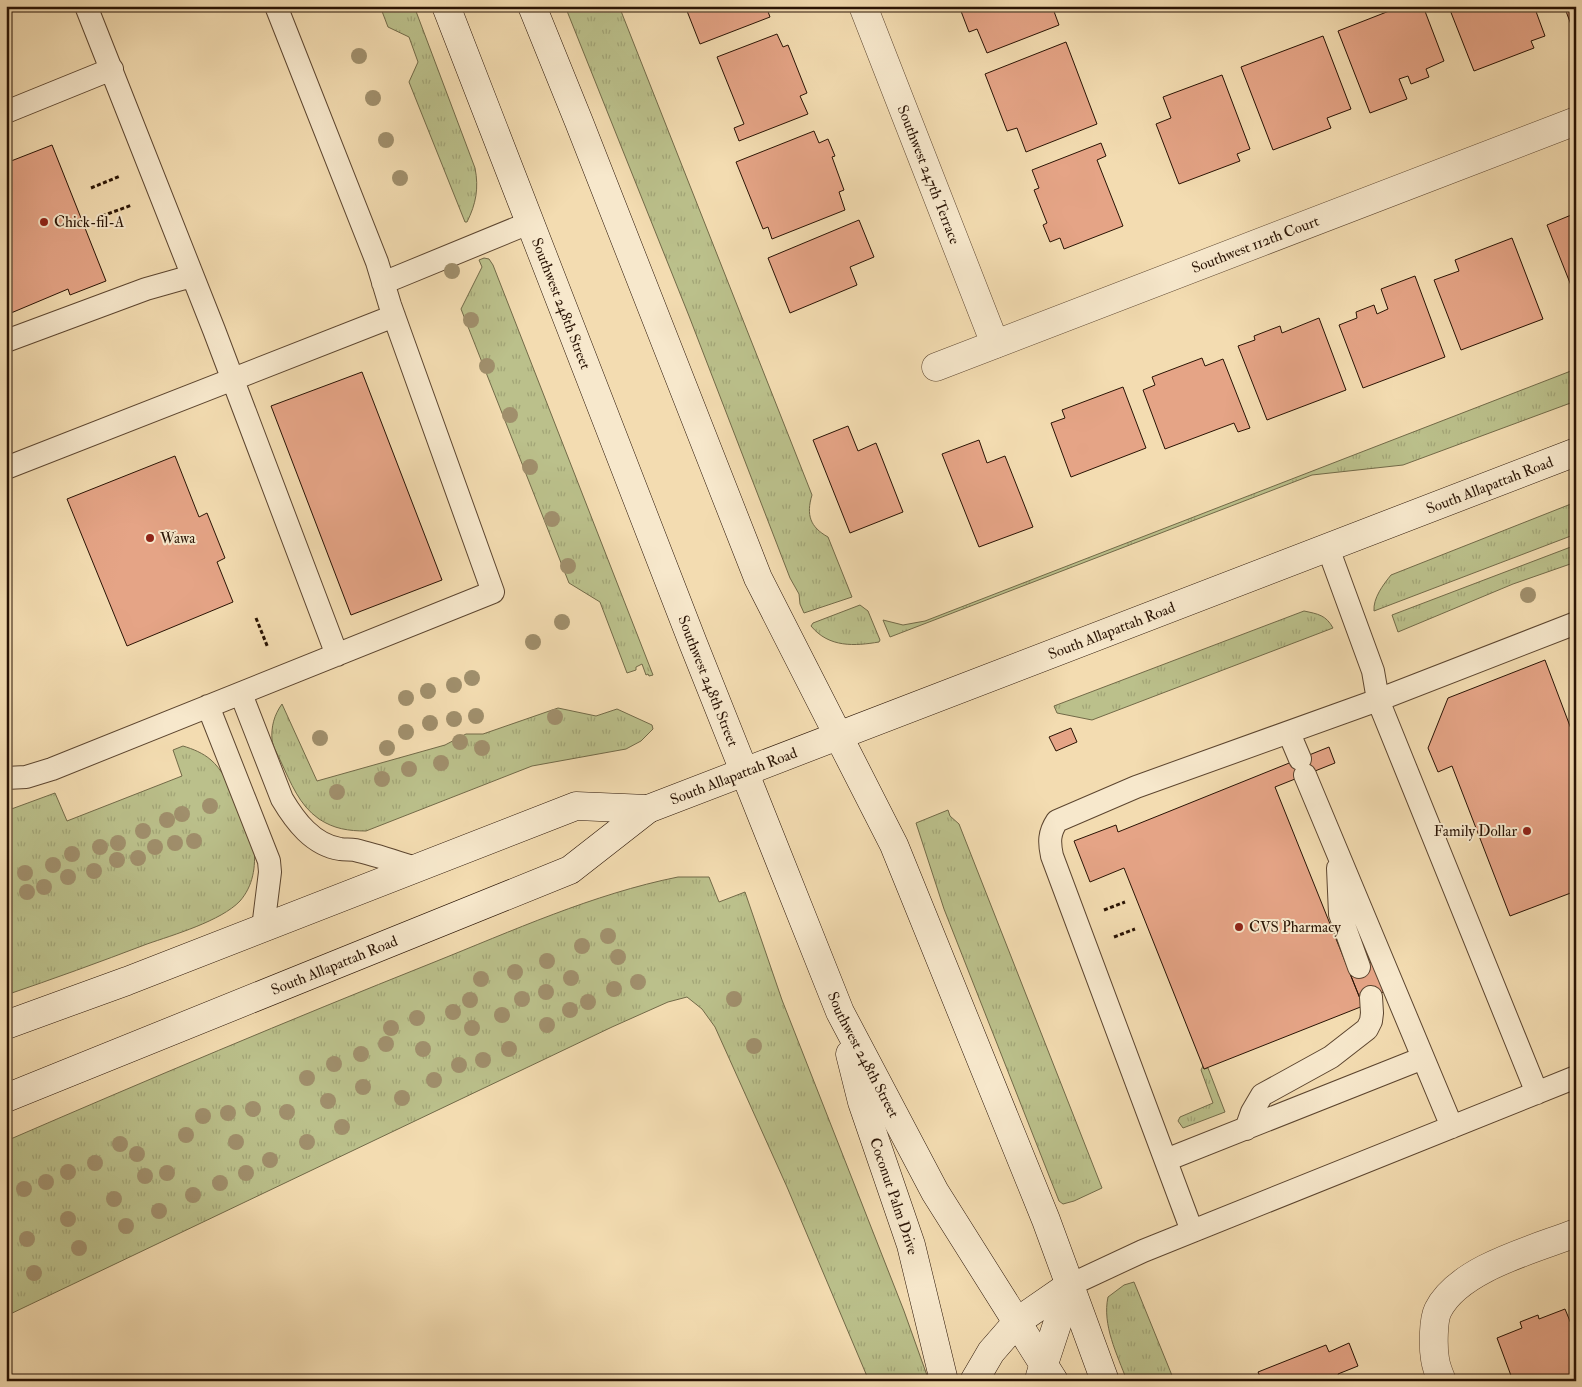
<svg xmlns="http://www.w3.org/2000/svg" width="1582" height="1387" viewBox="0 0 1582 1387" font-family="'IM FELL Double Pica',serif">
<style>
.grass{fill:url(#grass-tufts);stroke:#726a48}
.building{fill:#e5a486;stroke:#291304}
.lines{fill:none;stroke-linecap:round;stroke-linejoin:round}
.lane-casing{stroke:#5c452f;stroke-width:24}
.street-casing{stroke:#5c452f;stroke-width:29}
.secondary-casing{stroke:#291304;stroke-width:29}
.path{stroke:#291304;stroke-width:3;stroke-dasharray:4 2.5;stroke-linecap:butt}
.lane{stroke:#f7e8cc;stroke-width:22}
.street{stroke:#f7e8cc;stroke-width:28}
.secondary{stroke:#f7e8cc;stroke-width:28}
.tree{fill:#a08f6c}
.poi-dot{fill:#8f2418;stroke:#f7e8cc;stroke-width:2}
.labels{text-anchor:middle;stroke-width:4;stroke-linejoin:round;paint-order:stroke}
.street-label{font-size:15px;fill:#291304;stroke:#f7e8cc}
.poi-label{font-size:15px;fill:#291304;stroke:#f7e8cc;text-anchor:start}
</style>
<defs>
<pattern id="grass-tufts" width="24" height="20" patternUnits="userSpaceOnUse" patternTransform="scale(1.25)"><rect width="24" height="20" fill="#bbc08b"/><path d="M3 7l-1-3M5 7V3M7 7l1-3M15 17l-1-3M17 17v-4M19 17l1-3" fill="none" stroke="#a1a476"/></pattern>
</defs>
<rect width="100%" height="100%" fill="#f3dcb1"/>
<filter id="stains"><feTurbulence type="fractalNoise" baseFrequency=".004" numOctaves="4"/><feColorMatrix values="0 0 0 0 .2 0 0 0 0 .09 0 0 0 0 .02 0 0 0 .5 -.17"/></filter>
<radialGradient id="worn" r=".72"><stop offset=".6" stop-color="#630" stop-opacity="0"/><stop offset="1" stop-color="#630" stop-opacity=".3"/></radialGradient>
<!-- grass -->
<path class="grass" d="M380,6h34l61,162c4,20 1,36 -8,54h-2l-56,-140 9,-20 -9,-25 -21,-10z
M565,6h54l193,489c-6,20 -2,32 16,42l24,60 -48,16 -4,-9 -1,-10 -9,-16 -101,-262z
M484,258l5,1 4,6 160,410 -4,1 -1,-2 -2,1 -4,-11 -6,3v3l-9,3 -27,-71 -31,-19 -108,-274 21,-42 -3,-7z
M1576,369v32l-173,64 -91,10 -422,162 -7,-17 20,5 22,-4z
M1576,502v32l-202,77c-1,-13 9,-26 17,-36z
M1576,545v17l-63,22 -115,48 -6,-17z
M860,605l8,6 12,29 -1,2c-24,4 -50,6 -68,-16l2,-3z
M1304,611c14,3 22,4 29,17l-241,92 -35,-7 -3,-7z
M282,704l35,77 128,-36 21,-11h17l75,-26 38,8 21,-7 35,16 1,4 -12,12 -15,8 -94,17 -166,65c-17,0 -32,-2 -47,-12 -20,-14 -28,-36 -38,-57 -3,-7 -8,-15 -9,-22 -1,-13 2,-25 10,-36z
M183,746c10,3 20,7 28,14 20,17 33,62 43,87 2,20 -1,39 -14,54 -19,20 -67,34 -93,43 -47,18 -94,35 -141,51v-184l49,-18 12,28 115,-45 -9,-26z
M948,810l2,6 9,8 143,364 -28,13 -11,3 -4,-3 -115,-292 -28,-86z
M678,877h31l10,25 26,-10 37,108 122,311 25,70h-60l-82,-194 -72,-160 -13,-18 -15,-12 -19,5 -56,25 -606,289v-175c141,-61 283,-121 426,-178 80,-32 161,-69 246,-86z
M1203,1066l1,3 4,-1 17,44 -42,16 -5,-7 2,-4 33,-14 -12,-33z
M1134,1282l37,91 3,8h-47c-10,-27 -25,-56 -19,-84l16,-12z"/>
<!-- building -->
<path class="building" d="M685,6h81l4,11 -70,27z
M959,6h93l7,19 -72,28 -10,-24 -8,3z
M1402,6h21l21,55 -18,8 3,8 -18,7 -3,-8 -9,3 8,20 -37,14 -32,-82z
M1460,6h74l11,30 -14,5 3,7 -60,23 -24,-61z
M1564,6h12v28l-1,1z
M777,34l6,13 5,-2 19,48 -7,3 8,18 -69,27 -5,-13 10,-4 -27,-67z
M1323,36l28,73 -24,9 4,10 -58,22 -32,-83z
M1066,42l31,82 -71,28 -9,-24 -10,3 -22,-57z
M1222,75l28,74 -13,5 3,7 -61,23 -23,-60 15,-6 -8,-21z
M814,131l5,12 9,-4 7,17 -3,1 12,33 -5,2 6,18 -73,29 -4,-12 -5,2 -27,-67z
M1101,143l5,13 -9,4 26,66 -59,23 -4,-11 -10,4 -7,-17 4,-2 -13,-33 5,-2 -7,-18z
M52,145l54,136 -36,14 -2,-6 -57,24 -1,-3 -4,1v-148z
M1576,213v85l-29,-73z
M859,220l15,37 -24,10 7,18 -67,28 -22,-55z
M1512,238l31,81 -82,31 -27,-70 25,-9 -4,-11z
M1415,276l30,81 -82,31 -24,-63 18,-7 -1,-6 18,-7 3,9 11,-5 -7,-20z
M1319,318l27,72 -79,30 -29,-74 17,-6 -1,-4 26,-10 2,7z
M1202,358l3,8 18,-7 27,69 -12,4 -4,-9 -69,26 -22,-59 12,-5 -3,-8z
M362,372l80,208 -91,35 -80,-209z
M1123,387l23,61 -75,29 -20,-54 14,-5 -3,-8z
M848,426l10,25 18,-8 27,69 -53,21 -37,-93z
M979,440l8,23 18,-7 28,71 -54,20 -37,-93z
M175,456l24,61 8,-4 18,45 -8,4 16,40 -106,44 -60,-147z
M1545,660l31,82v149l-66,25 -58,-150 -14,6 -10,-24 20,-50z
M1071,728l6,14 -21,9 -7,-14z
M1329,747l6,16 -60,24 88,219 -159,63 -80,-201 -34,14 -16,-41 42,-16 2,7z
M1380,959l13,29 -32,13 -12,-30z
M1565,1309l9,22 2,-1v51h-63l-16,-43 25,-10 -2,-6 18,-7 1,4z
M1349,1343l9,23 -20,8 2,7h-78l-4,-9 68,-27 3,7z"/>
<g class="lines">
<!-- lane casing -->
<g class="lane-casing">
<path id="lane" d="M86,6l128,324 123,325
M6,112l106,-43
M383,283l146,-60
M6,341l140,-52 46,-13
M6,468l388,-152
M1328,548l45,123 5,29 159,393
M241,694l41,105c13,22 31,46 58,50 5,1 10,0 15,1 21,5 41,12 61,18
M208,706l61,155 1,11 -7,56
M1289,733l11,26
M1305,775l147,352
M6,778l20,-1 26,-8 441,-177 -103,-287 -13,-43 -101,-256
M1338,868l2,46 19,53
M1246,1129l6,-17 10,-17 69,-38 36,-28 4,-8 1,-8 -1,-16
M1166,1160l257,-102
M1192,1231l-140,-375c-3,-14 -3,-23 5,-35l79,-34 242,-87 198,-77
M1070,1285l73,-34 433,-174"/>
</g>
<!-- street casing -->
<g class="street-casing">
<g id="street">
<path id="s1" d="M863,6l132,338"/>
<path id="s2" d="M936,367l640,-246"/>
<path d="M1442,1381c-3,-7 -6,-15 -7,-22 -2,-12 -2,-39 3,-49 21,-42 97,-61 138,-77"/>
</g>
</g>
<!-- secondary casing -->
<g class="secondary-casing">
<g id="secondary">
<path id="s3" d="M446,6l247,637 147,369 95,180 119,189"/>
<path d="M532,6l47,116 179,456 136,267 152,375 59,161"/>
<path d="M6,1025l121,-44 449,-175 72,3"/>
<path id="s4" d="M850,1054l12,48 49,143 33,136"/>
<path id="s5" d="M6,1098l564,-228 78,-61 928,-357"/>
<path d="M1040,1376l30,-91"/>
<path d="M974,1381l17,-29 27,-31 52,-36"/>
</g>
</g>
<!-- path -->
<path class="path" d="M91,188l29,-12
M102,216l30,-11
M256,618l12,30
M1104,910l21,-8
M1114,937l21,-8"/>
<!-- lane -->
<use href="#lane" class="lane"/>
<!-- street -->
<use href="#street" class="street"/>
<!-- secondary -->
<use href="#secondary" class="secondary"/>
</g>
<!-- trees -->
<g class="tree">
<circle cx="359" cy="56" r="8"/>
<circle cx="373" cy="98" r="8"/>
<circle cx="386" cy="140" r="8"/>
<circle cx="400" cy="178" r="8"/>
<circle cx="452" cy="271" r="8"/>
<circle cx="471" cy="320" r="8"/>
<circle cx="487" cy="366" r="8"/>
<circle cx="510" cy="415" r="8"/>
<circle cx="530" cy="467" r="8"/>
<circle cx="552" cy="519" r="8"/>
<circle cx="568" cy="566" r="8"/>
<circle cx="1528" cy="595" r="8"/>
<circle cx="562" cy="622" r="8"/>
<circle cx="533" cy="642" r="8"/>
<circle cx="472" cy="678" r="8"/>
<circle cx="454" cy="685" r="8"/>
<circle cx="428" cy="691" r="8"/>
<circle cx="406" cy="698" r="8"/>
<circle cx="476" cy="716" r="8"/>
<circle cx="555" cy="717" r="8"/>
<circle cx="454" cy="719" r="8"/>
<circle cx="430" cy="723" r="8"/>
<circle cx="406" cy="732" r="8"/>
<circle cx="320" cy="738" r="8"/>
<circle cx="460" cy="742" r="8"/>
<circle cx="387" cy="748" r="8"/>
<circle cx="482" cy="748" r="8"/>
<circle cx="441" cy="763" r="8"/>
<circle cx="409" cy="769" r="8"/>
<circle cx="382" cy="779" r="8"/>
<circle cx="337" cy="792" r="8"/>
<circle cx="210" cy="806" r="8"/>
<circle cx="182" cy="814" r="8"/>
<circle cx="167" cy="820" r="8"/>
<circle cx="143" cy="831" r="8"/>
<circle cx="194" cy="841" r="8"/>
<circle cx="118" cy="843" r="8"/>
<circle cx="175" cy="843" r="8"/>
<circle cx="100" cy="847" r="8"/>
<circle cx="155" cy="847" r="8"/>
<circle cx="72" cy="854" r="8"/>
<circle cx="138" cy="858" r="8"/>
<circle cx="117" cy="860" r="8"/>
<circle cx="53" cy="865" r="8"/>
<circle cx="94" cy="871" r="8"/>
<circle cx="25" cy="873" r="8"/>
<circle cx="68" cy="877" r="8"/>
<circle cx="44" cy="887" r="8"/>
<circle cx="27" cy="892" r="8"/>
<circle cx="608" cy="936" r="8"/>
<circle cx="582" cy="946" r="8"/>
<circle cx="618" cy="957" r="8"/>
<circle cx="547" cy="961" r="8"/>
<circle cx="515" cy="972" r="8"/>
<circle cx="571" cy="978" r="8"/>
<circle cx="481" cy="979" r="8"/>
<circle cx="638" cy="982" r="8"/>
<circle cx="614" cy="989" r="8"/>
<circle cx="546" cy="992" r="8"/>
<circle cx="522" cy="999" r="8"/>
<circle cx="734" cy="999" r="8"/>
<circle cx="470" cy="1000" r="8"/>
<circle cx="588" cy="1002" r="8"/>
<circle cx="570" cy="1010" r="8"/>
<circle cx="453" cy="1012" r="8"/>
<circle cx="502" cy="1015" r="8"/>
<circle cx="417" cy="1018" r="8"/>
<circle cx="547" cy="1025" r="8"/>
<circle cx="391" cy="1028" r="8"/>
<circle cx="472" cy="1028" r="8"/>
<circle cx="386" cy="1044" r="8"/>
<circle cx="754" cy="1046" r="8"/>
<circle cx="423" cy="1049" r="8"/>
<circle cx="509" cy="1049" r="8"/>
<circle cx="361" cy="1054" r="8"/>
<circle cx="483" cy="1060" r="8"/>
<circle cx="334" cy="1064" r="8"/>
<circle cx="459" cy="1065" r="8"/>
<circle cx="307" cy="1078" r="8"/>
<circle cx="434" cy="1080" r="8"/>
<circle cx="363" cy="1087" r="8"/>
<circle cx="402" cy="1098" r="8"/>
<circle cx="328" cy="1101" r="8"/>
<circle cx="253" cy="1109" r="8"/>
<circle cx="287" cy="1112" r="8"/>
<circle cx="228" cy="1113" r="8"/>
<circle cx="203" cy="1116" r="8"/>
<circle cx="342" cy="1127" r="8"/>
<circle cx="186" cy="1135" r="8"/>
<circle cx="236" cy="1142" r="8"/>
<circle cx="307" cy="1142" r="8"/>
<circle cx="120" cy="1144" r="8"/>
<circle cx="137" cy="1154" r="8"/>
<circle cx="270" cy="1160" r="8"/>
<circle cx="95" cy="1163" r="8"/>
<circle cx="68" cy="1172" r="8"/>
<circle cx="167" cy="1173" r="8"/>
<circle cx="246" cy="1173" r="8"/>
<circle cx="145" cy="1176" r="8"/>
<circle cx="46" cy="1182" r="8"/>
<circle cx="220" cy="1183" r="8"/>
<circle cx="24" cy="1189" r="8"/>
<circle cx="193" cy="1195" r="8"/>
<circle cx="114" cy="1199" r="8"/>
<circle cx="159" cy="1211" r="8"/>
<circle cx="68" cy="1219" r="8"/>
<circle cx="126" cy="1226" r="8"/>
<circle cx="27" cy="1239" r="8"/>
<circle cx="79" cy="1248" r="8"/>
<circle cx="34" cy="1273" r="8"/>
</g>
<!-- markers -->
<g class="poi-dot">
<circle cx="44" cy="222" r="5"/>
<circle cx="150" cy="538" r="5"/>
<circle cx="1527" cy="831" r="5"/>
<circle cx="1239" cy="927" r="5"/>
</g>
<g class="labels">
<!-- street labels -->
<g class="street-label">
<text dy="5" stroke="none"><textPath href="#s1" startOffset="181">Southwest 247th Terrace</textPath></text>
<text dy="5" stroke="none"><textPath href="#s2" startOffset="342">Southwest 112th Court</textPath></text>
<text dy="5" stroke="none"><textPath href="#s3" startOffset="319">Southwest 248th Street</textPath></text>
<text dy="5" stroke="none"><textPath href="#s5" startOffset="1609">South Allapattah Road</textPath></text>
<text dy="5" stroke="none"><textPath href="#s5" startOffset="1204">South Allapattah Road</textPath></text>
<text dy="5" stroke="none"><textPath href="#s3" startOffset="724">Southwest 248th Street</textPath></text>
<text dy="5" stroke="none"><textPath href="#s5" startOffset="799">South Allapattah Road</textPath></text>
<text dy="5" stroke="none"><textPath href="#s5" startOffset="354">South Allapattah Road</textPath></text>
<text dy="5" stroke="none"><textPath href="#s3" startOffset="1129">Southwest 248th Street</textPath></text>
<text dy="5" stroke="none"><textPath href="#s4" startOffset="149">Coconut Palm Drive</textPath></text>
</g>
<!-- poi labels -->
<g class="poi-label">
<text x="54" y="227">Chick-fil-A</text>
<text x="160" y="543">Wawa</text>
<text x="1517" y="836" text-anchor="end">Family Dollar</text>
<text x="1249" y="932">CVS Pharmacy</text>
</g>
</g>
<!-- margin -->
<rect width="1582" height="1387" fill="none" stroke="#f3dcb1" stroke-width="25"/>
<rect x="8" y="8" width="1567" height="1372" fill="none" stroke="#291304" stroke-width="2.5"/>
<rect x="12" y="12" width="1557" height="1362" fill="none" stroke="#291304"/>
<rect width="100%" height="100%" filter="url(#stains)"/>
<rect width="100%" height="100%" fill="url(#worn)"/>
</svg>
